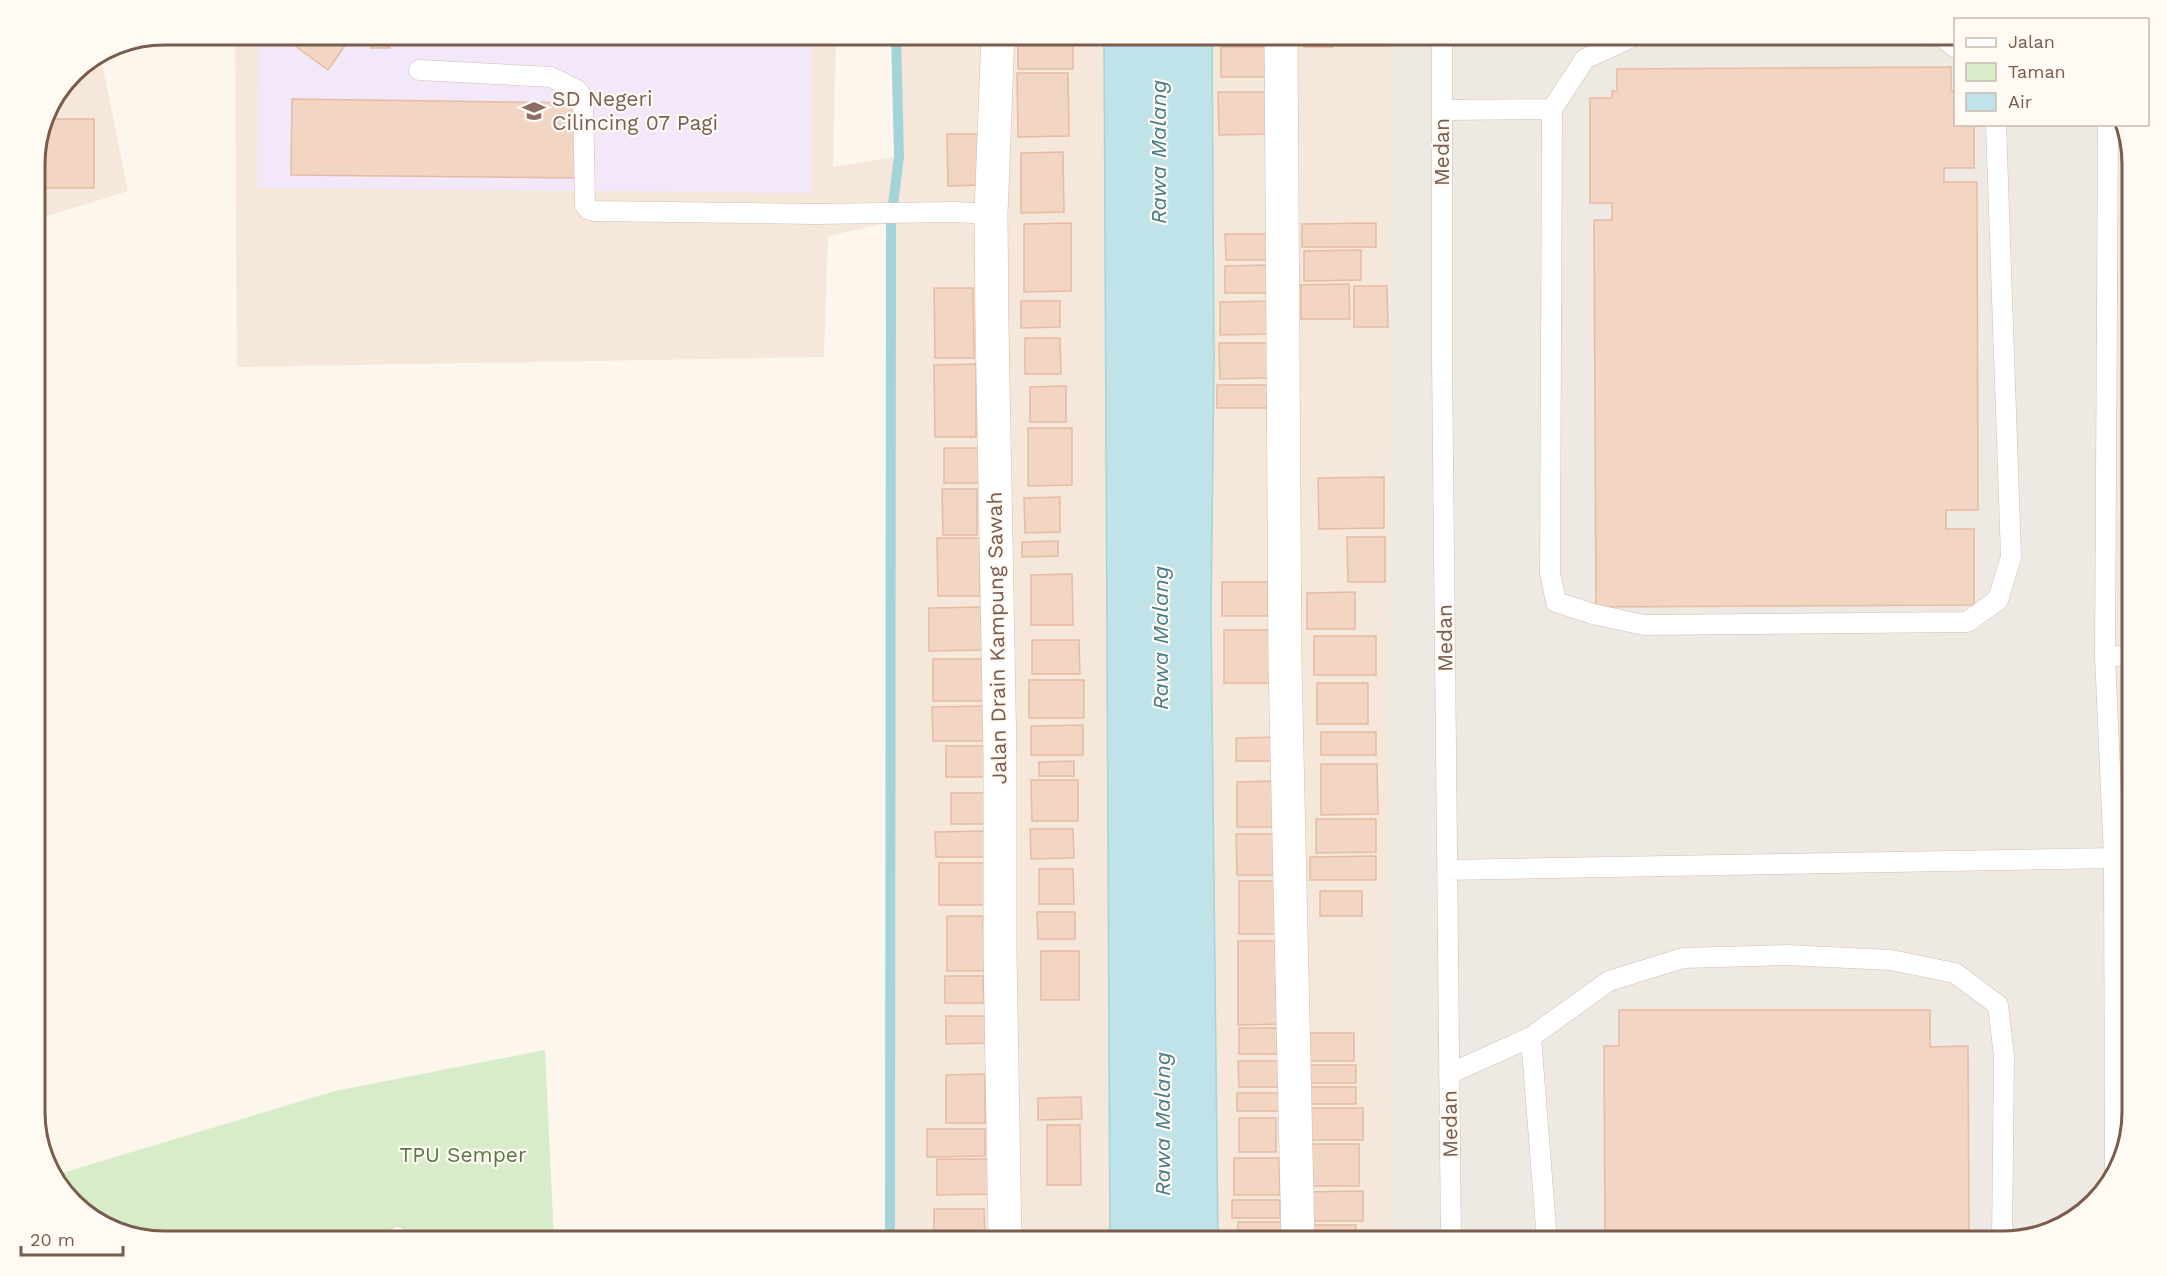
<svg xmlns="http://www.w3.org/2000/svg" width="2167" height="1276" viewBox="0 0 2167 1276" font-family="'Work Sans',sans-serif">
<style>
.residential{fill:#f5e8da}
.industrial{fill:#efe9e4}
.education{fill:#f3e8fa}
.green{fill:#d8ecc9}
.water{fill:#bfe3e8;stroke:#a5d3da;stroke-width:1.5}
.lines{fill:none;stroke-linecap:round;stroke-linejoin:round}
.stream{stroke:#a5d3da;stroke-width:10}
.building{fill:#f3d5c3;stroke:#e6bba3;stroke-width:1.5}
.lane-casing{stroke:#d1beb0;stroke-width:21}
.street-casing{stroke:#d1beb0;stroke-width:34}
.lane{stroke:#fff;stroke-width:20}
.street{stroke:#fff;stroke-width:33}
.labels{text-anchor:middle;stroke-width:4.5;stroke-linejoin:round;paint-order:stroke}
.education-label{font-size:21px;fill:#785e54;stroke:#fffaf3;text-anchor:start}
.street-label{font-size:21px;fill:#7a5c4d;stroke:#fffaf3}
.park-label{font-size:21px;fill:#537a41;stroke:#fffaf3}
.water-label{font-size:22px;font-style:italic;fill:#437c86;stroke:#fffaf3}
.rim{fill:none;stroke:#7a5c4d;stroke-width:3}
</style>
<rect width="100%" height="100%" fill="#fdf6ec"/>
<!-- residential -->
<path class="residential" d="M235,35h601l-3,132 66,-11 -3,-121h495l-2,653 1,553h-500l1,-1019 -63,14 -4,121 -587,10z
M100,54l28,137 -93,29v-65l9,-41 29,-42z"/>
<!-- industrial -->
<path class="industrial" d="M1391,35h564l1,89 167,1 9,31v957l-17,64 -47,47 -64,17h-614l-1,-553z"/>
<!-- education -->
<path class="education" d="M258,35h554l-1,158 -554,-5z"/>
<!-- green -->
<path class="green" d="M545,1050l9,191h-390l-65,-17 -47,-48 283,-85z"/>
<!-- water -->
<path class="water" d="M1104,35h108l2,324 -3,257 7,625h-108z"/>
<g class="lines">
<!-- stream -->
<path class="stream" d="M890,1241l1,-1020 8,-64 -3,-123"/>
</g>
<!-- building -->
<path class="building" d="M279,34h74l-25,36z
M371,34h19v14h-19z
M1018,34h55v35h-55z
M1222,34h47v7h-47z
M1304,34h28l1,13h-29z
M1338,34h48v12h-48z
M1221,47h52v30h-52z
M1951,67v24h5v33h18v44h-30v14h33l1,328h-32v19h28v76l-378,2 -2,-387h18v-17h-22v-105h22v-7h5v-22z
M1017,73h51l1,63 -51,1z
M60,91v13h-9z
M1218,92h52v42l-51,1z
M292,99l288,4 -1,75 -288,-3z
M43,119h51v69h-59v-33z
M947,134h35l1,51 -35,1z
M1063,152l1,60 -43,1v-60z
M1071,223v68l-47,1v-68z
M1376,223v24h-74v-23z
M1225,234h49l1,26h-49z
M1361,250v30l-57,1v-30z
M1271,265v28h-46v-27z
M1349,284l1,35h-49v-34z
M1354,286h33l1,41h-34z
M934,288h39l1,70h-39z
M1021,301h39v26l-39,1z
M1273,301v33l-53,1v-33z
M1025,338h35l1,36h-36z
M1219,343h48v35l-47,1z
M976,364v73h-41l-1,-72z
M1217,385h50v23h-50z
M1066,386v36h-36v-35z
M1028,428h44v57l-44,1z
M944,448h40v35h-40z
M1384,477v51l-65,1 -1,-51z
M942,489h35v46h-34z
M1060,497v35l-35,1 -1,-35z
M1347,537h38v45h-37z
M937,538h43v58h-42z
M1058,541v15l-36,1v-15z
M1072,574l1,51h-42v-50z
M1222,582h46v34h-46z
M1355,592v37h-48v-36z
M987,607v43l-58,1v-43z
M1224,630h47v53h-47z
M1314,636h62v39h-62z
M1032,640h47l1,34h-48z
M933,659h56v42h-56z
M1029,680h55v38h-55z
M1317,683h51v41h-51z
M987,706l1,35h-55l-1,-34z
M1083,725v30h-52v-29z
M1321,732h55v23h-55z
M1284,737v24h-48v-23z
M946,746h39v31h-39z
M1074,761v15h-35v-14z
M1321,764h56l1,50 -57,1z
M1031,780h47v41h-46z
M1277,781v46h-40v-45z
M951,793h34v31h-34z
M1316,819h60v33l-60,1z
M1030,829h43l1,29 -43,1z
M986,831l1,26h-51l-1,-25z
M1236,834h39v41h-38z
M1376,856v24h-66v-23z
M939,863h47v42h-47z
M1039,869h34l1,35h-35z
M1239,881h37v53h-37z
M1320,891h42v25h-42z
M1037,912h38v27h-37z
M947,916h36l1,55h-37z
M1238,941h40v83l-40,1z
M1041,951h38v49h-38z
M945,976h38l1,27h-39z
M1619,1010h311v37l38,-1 1,195h-364l-1,-195h15z
M946,1016h43v27l-43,1z
M1239,1028h40v26h-40z
M1304,1033h50v28h-50z
M1238,1061h43v26h-42z
M1304,1065h52v18h-52z
M985,1074v49h-39v-48z
M1304,1087h52v17h-52z
M1237,1093h46v18h-46z
M1081,1097l1,22 -44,1v-22z
M1305,1108h58v32h-58z
M1239,1118h37v34h-37z
M1047,1125h33l1,60h-34z
M927,1129h58v27l-58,1z
M1307,1144h52v42h-52z
M1234,1158h45l1,37h-46z
M937,1159h57l1,35 -58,1z
M1363,1191v30h-63l-1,-29z
M1232,1200h48v18h-48z
M934,1209h50l1,29 -51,1z
M1238,1222h49v19h-49z
M1303,1225h53v15h-52z"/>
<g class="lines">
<!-- lane casing -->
<g class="lane-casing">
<path id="lane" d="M1442,34v323l9,884
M1639,34l-54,25 -33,50 -2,464 6,29 37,12 51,11 323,-3 31,-22 13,-43 -15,-433
M1913,34l29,3 14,11
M419,70l132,7 26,13 6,8 2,107 3,4 6,2 221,3 139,-2 37,2
M1442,110l110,-1
M2108,124l-3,532h27
M2105,656l9,202 1,319
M1447,870l667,-12
M1531,1037l16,204
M1449,1074l82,-37 78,-56 74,-23 103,-3 105,5 64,13 43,32 6,51 -2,185
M397,1241l1,-4"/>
</g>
<!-- street casing -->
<g class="street-casing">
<path id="street" d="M998,34l-7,180 1,110 8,432v195l5,290
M1281,34l4,629 13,578"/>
</g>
<!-- lane -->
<use href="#lane" class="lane"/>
<!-- street -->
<use href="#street" class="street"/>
</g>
<!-- icons -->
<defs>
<g id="school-bare" transform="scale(1.8)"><path d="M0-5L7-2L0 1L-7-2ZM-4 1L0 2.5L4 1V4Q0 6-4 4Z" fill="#8d6e63" stroke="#fffaf3" stroke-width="2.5" paint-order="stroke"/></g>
</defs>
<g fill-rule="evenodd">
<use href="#school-bare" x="534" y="111"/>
</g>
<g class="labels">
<!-- education labels -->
<g class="education-label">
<text x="552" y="106">SD Negeri<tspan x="552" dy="24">Cilincing 07 Pagi</tspan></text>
</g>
<!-- street labels -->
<g class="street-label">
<text transform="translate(1442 152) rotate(-90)" y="7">Medan</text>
<text transform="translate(997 638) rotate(-91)" y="7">Jalan Drain Kampung Sawah</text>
<text transform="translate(1445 638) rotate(-91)" y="7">Medan</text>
<text transform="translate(1450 1124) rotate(-91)" y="7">Medan</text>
</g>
<!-- park labels -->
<g class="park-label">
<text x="463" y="1162">TPU Semper</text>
</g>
<!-- water labels -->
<g class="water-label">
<text transform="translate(1158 152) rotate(-90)" y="8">Rawa Malang</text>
<text transform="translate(1160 638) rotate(-90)" y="8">Rawa Malang</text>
<text transform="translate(1162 1124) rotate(-90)" y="8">Rawa Malang</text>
</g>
</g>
<!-- crop -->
<path d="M0 0H2167V1276H0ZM164 45H2003A119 119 0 0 1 2122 164V1112A119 119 0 0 1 2003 1231H164A119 119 0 0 1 45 1112V164A119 119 0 0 1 164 45Z" fill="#fffaf3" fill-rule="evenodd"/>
<path class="rim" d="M164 45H2003A119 119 0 0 1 2122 164V1112A119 119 0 0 1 2003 1231H164A119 119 0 0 1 45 1112V164A119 119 0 0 1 164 45Z"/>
<!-- legend -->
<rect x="1954" y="18" width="195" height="108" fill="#fffaf3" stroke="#cabbb1" stroke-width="1.5"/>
<rect x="1966" y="38" width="30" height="9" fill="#ffffff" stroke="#cabbb1" stroke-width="1.5"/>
<text x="2008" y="48" font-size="18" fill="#7a5c4d">Jalan</text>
<rect x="1966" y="63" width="30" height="18" fill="#d8ecc9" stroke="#cabbb1" stroke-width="1.5"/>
<text x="2008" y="78" font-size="18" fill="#7a5c4d">Taman</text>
<rect x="1966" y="93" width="30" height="18" fill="#bfe3e8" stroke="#cabbb1" stroke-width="1.5"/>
<text x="2008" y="108" font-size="18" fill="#7a5c4d">Air</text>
<!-- scale -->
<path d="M21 1246v9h102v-9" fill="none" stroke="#7a5c4d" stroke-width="3"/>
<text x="30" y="1246" font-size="18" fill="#7a5c4d" stroke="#fffaf3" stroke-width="4.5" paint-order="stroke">20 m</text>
</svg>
